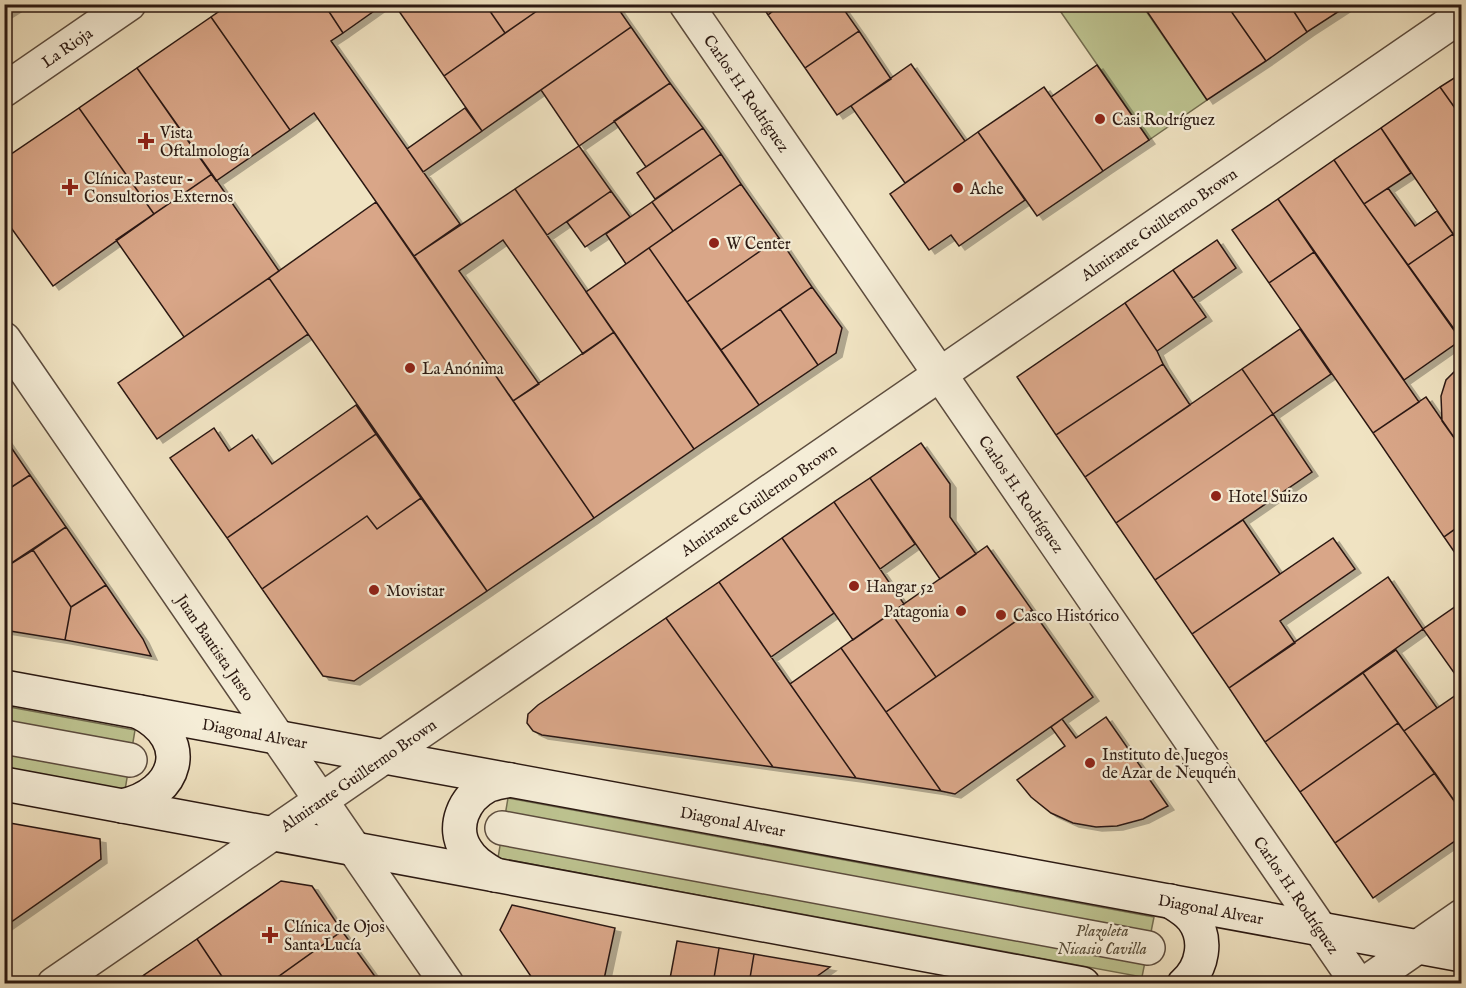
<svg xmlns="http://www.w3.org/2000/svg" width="1466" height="988" viewBox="0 0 1466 988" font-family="'IM FELL English',serif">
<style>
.green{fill:#bdc390;stroke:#746e51;stroke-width:1.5}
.building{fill:#d9a688;stroke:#2b1912;stroke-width:1.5;filter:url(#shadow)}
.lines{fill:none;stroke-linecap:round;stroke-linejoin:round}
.street-casing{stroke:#5c4c3e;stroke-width:36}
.secondary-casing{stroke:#2b1912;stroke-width:36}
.street{stroke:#f5edd7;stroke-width:33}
.secondary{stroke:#f5edd7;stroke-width:33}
.poi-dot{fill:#8f2418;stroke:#f5edd7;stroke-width:2}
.labels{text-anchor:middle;stroke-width:4.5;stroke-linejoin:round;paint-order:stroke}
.street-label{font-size:16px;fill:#2b1912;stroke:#f5edd7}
.poi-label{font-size:16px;fill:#2b1912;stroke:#f5edd7;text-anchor:start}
.park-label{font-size:16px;font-style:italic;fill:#574c38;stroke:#f5edd7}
</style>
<defs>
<filter id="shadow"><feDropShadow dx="6" dy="4" stdDeviation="0" flood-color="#0004"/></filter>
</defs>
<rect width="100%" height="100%" fill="#f0e3c2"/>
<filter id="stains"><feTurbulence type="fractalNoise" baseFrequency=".00333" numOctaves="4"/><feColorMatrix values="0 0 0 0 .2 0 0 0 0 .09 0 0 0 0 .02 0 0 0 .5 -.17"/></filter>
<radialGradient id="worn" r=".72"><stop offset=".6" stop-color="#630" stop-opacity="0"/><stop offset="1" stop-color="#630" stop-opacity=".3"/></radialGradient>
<!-- green -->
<path class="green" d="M1056,5h86l65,95 -58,40z
M4,706l131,24 -10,60 -120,-22z
M508,798l646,119 -12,60 -644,-119z"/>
<!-- building -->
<path class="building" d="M4,4h8l3,4 -11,7z
M230,4h94l19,29 -12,8 129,183 -46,32 -100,-143 -24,17 -79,-113z
M324,4h60l-41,29z
M394,4h91l20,29 -61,43z
M485,4h62l-42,29z
M547,4h68l16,23 -149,104 -38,-55z
M761,4h21l-14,11z
M782,4h64l-4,3 17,24 -54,37 -37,-53z
M1142,4h84l40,57 -59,39z
M1226,4h63l18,28 -41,29z
M1289,4h53l2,4 -37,24z
M211,17l79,113 -74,51 -79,-113z
M631,27l39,56 -91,63 -38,-56z
M859,31l32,48 -54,36 -32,-47z
M911,64l54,77 -60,42 -54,-77z
M1097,65l52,75 -46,31 -52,-74z
M137,68l75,106 -58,40 -75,-106z
M1462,73v45l-22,-31z
M670,83l33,45 -57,39 -32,-46z
M1044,87l59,84 -66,45 -59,-84z
M1440,87l22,31v129l-81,-119z
M79,108l75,106 -101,72 -49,-68v-59z
M465,108l17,23 -59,41 -16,-23z
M703,128l18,26 -66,45 -18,-26z
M1381,128l30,45 -47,31 -30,-44z
M978,132l47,68 -66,46 -8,-11 -22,15 -39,-56z
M579,146l32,45 -64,44 -32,-46z
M721,154l20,30 -68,47 -21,-29z
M1334,160l30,44 97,136 -57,40 -126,-181z
M212,174l67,97 -95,66 -68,-97z
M741,184l38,54 -92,64 -38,-54z
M1388,188l27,38 22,-15 16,23 -45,31 -44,-61z
M515,189l99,143 -31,22 -80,-114 -44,31 80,113 -26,17 -99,-145z
M611,191l19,26 -45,30 -18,-25z
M1278,199l36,53 -45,31 -37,-53z
M376,202l218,316 -107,73 -218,-313z
M652,202l21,29 -47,33 -20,-30z
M1453,234l9,13v93l-54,-75z
M779,238l33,49 -91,63 -34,-48z
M1217,240l19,28 -43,30 -20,-28z
M649,248l110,157 -65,44 -108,-157z
M1314,252l105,150 -46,31 -104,-150z
M1173,270l33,47 -49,34 -32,-48z
M269,278l39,56 -151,105 -39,-56z
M812,287l30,41 -6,25 -18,12 -38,-56z
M1125,303l32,48 6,13 -107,71 -39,-58z
M780,309l38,56 -59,40 -38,-55z
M1300,329l31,45 -58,40 -31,-45z
M614,332l80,117 -100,69 -81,-117z
M1163,364l27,41 -105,72 -29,-42z
M1462,364v85l-20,-28 -1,-25 5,-16z
M1242,369l31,45 -157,109 -31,-46z
M1426,397l36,52v75l-18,13 -71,-104z
M356,405l20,29 -149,104 -57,-80 44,-30 15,23 23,-16 20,29z
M1273,414l39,58 -157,108 -39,-57z
M376,434l45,64 -44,31 -10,-13 -105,73 -35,-51z
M4,437l26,38 -26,17z
M921,443l29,41v33l26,37 -36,25 -70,-101z
M30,475l36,52 -62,41v-76z
M870,478l45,66 -35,25 -46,-67z
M421,498l66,93 -133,90 -31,-5 -61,-87 105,-73 10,13z
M834,502l70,102 -51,36 -71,-102z
M1243,520l37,54 -88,60 -37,-54z
M1462,524v39l-18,-26z
M66,527l40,58 -35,22 -38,-57z
M782,538l52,75 -63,44 -52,-75z
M1333,538l22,31 -75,52 15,22 -66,45 -37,-54z
M987,546l45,64 -96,67 -45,-64z
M33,550l38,57 -6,33 -61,-10v-62z
M1388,577l35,52 -158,113 -36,-54z
M719,582l71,102 66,94 -83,-11 -107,-149z
M106,585l37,54 8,17 -86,-16 6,-33z
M1462,602v82l-39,-55z
M1032,610l61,87 -138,97 -14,-3 -55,-79z
M891,613l45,64 -50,35 -45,-64z
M666,618l107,149 -231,-32 -9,-4 -6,-8 1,-9 10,-9z
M841,648l45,64 55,79 -85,-13 -66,-94z
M1396,650l41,58 -33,23 -41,-58z
M1363,673l35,50 -98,69 -35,-50z
M1462,691v121l-58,-81z
M1106,717l62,89 -25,13 -26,7 -21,1 -23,-4 -22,-10 -20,-16 -14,-17 48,-34 -14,-19 11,-8 14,19z
M1398,723l37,50 -100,70 -35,-51z
M1435,773l27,39v24l-89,62 -38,-55z
M4,822l96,17 1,20 -97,68z
M281,881l31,5 30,45 -74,53h-41l-30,-45z
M512,905l103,23 -12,56h-67l-36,-54z
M342,931l37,51 -111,2z
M197,939l30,45h-77l-6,-9z
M677,941l42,7 -6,36h-44z
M719,948l35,6 -5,30h-36z
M754,954l76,13 -24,17h-57z
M144,975l6,9h-18z"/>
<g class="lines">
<!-- street casing -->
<g class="street-casing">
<g id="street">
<path id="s1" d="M686,4l672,980"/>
<path id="s2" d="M4,90l125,-86"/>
<path id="s3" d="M4,339l443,645"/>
<path d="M4,737l126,23"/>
<path d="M502,828l646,120"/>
<path id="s4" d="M54,984l1408,-969"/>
<path d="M1364,984l98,-68"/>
</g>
</g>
<!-- secondary casing -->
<g class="secondary-casing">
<g id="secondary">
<path id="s5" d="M4,687l1458,268"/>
<path d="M4,784l1079,200"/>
<path d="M122,806c56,-12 72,-66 17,-94"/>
<path d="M495,875c-11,-7 -22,-13 -29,-25 -15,-23 -2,-52 21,-64 7,-3 16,-4 23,-6"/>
<path d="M1170,901c8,5 17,10 23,18 15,20 10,49 -9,65"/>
</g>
</g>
<!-- street -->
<use href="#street" class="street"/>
<!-- secondary -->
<use href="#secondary" class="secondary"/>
</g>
<!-- markers -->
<g class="poi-dot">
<circle cx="1100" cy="119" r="6"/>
<path d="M143 132h6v6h6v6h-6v6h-6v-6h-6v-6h6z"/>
<path d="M67 178h6v6h6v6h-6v6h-6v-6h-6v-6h6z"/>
<circle cx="958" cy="188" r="6"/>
<circle cx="714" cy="243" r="6"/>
<circle cx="410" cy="368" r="6"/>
<circle cx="1216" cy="496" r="6"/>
<circle cx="854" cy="586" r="6"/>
<circle cx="374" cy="590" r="6"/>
<circle cx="961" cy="611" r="6"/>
<circle cx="1001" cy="615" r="6"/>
<circle cx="1090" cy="763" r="6"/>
<path d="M267 926h6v6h6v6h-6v6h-6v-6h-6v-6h6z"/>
</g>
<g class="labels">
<!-- street labels -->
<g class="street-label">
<text dy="6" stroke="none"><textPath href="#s2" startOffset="76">La Rioja</textPath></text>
<text dy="6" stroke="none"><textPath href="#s1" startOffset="108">Carlos H. Rodríguez</textPath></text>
<text dy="6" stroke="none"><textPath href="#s4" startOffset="1341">Almirante Guillermo Brown</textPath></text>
<text dy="6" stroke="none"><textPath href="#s1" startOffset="594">Carlos H. Rodríguez</textPath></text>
<text dy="6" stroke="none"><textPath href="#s4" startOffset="855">Almirante Guillermo Brown</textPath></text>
<text dy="6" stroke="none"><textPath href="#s3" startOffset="374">Juan Bautista Justo</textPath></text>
<text dy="6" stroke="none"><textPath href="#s5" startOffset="255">Diagonal Alvear</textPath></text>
<text dy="6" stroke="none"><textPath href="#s4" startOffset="369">Almirante Guillermo Brown</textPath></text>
<text dy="6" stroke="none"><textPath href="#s5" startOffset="741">Diagonal Alvear</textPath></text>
<text dy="6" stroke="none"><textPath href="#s1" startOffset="1080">Carlos H. Rodríguez</textPath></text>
<text dy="6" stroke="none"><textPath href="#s5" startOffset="1227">Diagonal Alvear</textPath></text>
</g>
<!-- poi labels -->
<g class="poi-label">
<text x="1112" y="125">Casi Rodríguez</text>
<text x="160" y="138">Vista<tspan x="160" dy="18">Oftalmología</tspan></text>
<text x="84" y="184">Clínica Pasteur -<tspan x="84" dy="18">Consultorios Externos</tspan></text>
<text x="970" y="194">Ache</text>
<text x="726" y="249">W Center</text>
<text x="422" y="374">La Anónima</text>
<text x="1228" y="502">Hotel Suizo</text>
<text x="866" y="592">Hangar 52</text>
<text x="386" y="596">Movistar</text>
<text x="949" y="617" text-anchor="end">Patagonia</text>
<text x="1013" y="621">Casco Histórico</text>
<text x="1102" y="760">Instituto de Juegos<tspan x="1102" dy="18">de Azar de Neuquén</tspan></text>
<text x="284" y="932">Clínica de Ojos<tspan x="284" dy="18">Santa Lucía</tspan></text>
</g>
<!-- park labels -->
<g class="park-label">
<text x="1102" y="936">Plazoleta<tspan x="1102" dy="18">Nicasio Cavilla</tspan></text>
</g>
</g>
<!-- margin -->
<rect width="1466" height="988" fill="none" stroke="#f0e3c2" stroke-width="24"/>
<rect x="6" y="6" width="1454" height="976" fill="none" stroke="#2b1912" stroke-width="3"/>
<rect x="12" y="12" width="1442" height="964" fill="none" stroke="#2b1912" stroke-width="1.5"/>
<rect width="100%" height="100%" filter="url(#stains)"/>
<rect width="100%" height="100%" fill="url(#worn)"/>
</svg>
